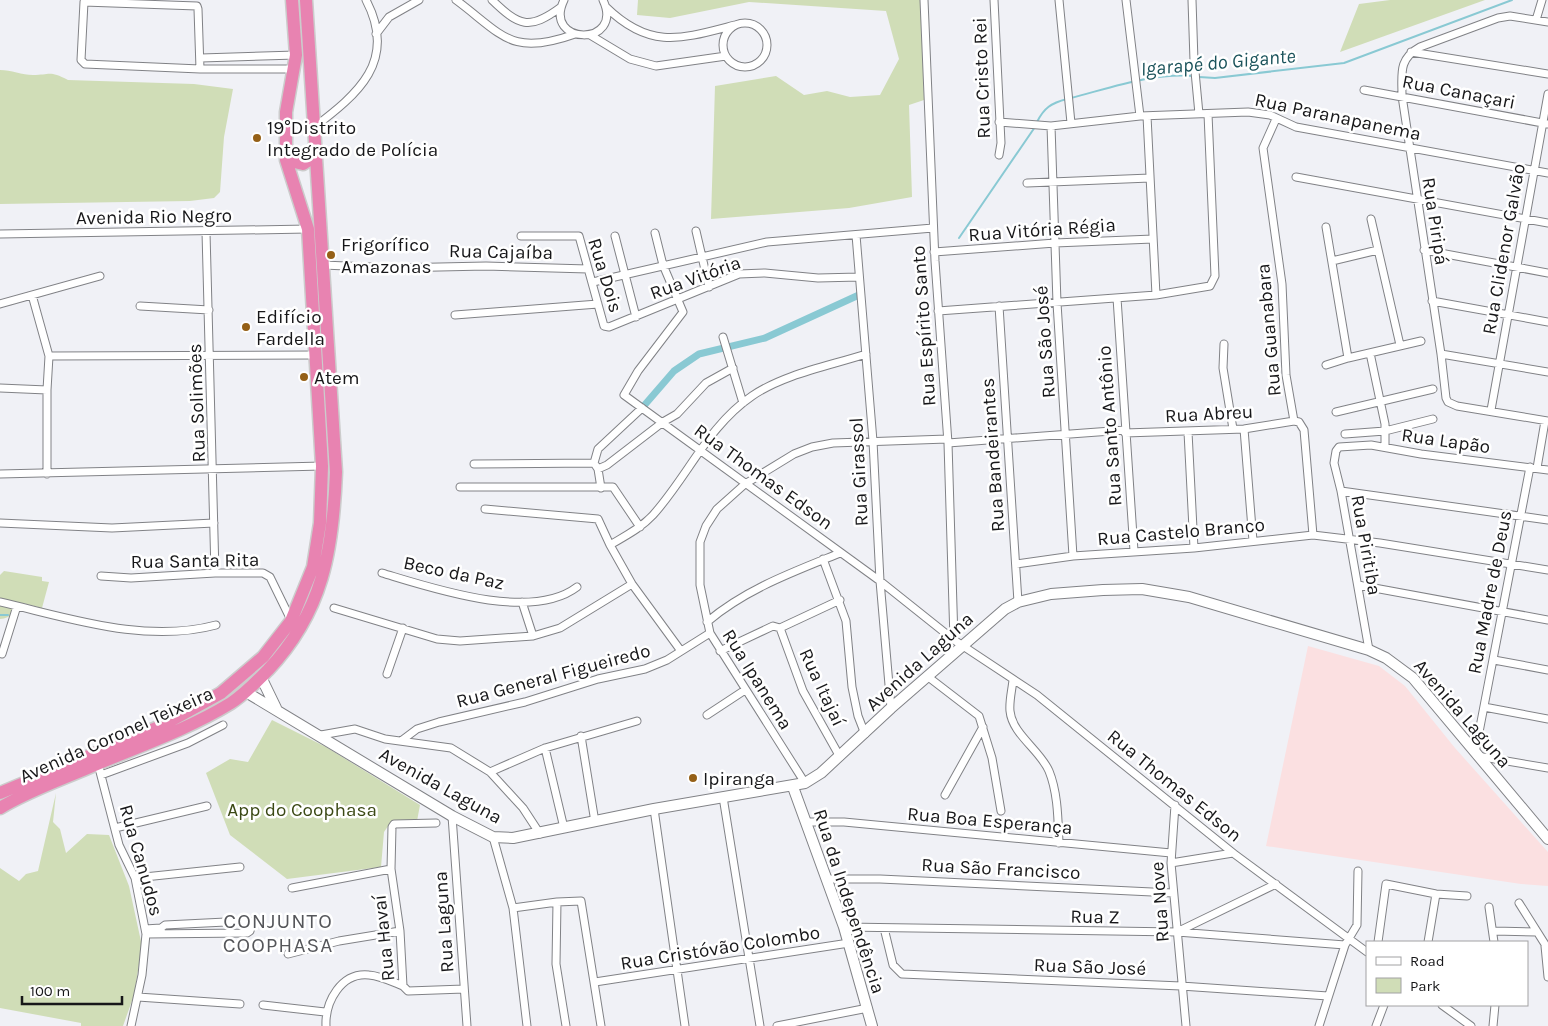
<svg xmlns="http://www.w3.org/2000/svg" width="1548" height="1026" viewBox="0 0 1548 1026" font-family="Karla,sans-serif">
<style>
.industrial{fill:#fbe0e1}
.green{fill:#d0ddb7}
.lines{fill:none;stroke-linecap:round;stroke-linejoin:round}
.stream{stroke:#89c9d3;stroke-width:2}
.canal{stroke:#89c9d3;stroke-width:7}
.street-casing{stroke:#818286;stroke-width:9}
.secondary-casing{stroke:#818286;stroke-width:12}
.highway-casing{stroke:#ccc;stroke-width:15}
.street{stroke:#fff;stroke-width:7}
.secondary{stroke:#fff;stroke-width:10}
.highway{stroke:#e883b1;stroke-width:12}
.poi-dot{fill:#956017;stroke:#fff;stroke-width:2}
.labels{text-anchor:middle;stroke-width:5;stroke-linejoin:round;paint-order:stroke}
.street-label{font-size:19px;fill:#171719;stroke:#fff}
.poi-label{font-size:19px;fill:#171719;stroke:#fff;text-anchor:start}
.park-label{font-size:19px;fill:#3b4915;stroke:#fff}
.water-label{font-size:20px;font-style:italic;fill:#1b535b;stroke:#fff}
.quarter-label{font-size:21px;letter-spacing:1px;fill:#55565a;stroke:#fff}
</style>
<rect width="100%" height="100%" fill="#f0f1f6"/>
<!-- industrial -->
<path class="industrial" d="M1308,646l71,20 26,20 50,62 93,104v34l-27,-2 -255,-38z"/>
<!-- green -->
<path class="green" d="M638,0h283l3,100 -15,5 3,92 -63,11 -138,11 4,-133 61,-10 28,19 23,-4 23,6 30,-2 19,-36 -13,-48 -137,-9 -79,16 -33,-3z
M1390,0h95l-145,52 19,-48z
M0,70c11,0 22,5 33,5 17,0 16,-5 35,5l126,4 39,5 -9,48 -4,55 -6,6 -24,3 -190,3z
M4,571l38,6v4l7,1 -7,26 -19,-5c-6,9 -12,15 -23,16v-44z
M272,720l54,27 94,58 -3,16 -26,1 -7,10 -3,35 -94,12 -57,-44 -24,-62 24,-14 18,3z
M56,793l-3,29 7,7 6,24 21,-19 22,1 20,51 13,60 -8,49 -11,31h-42v-3l-81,-15v-140l19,13 7,-7 12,-3z"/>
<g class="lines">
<!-- stream -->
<path class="stream" d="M1199,77l16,1 129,-15 168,-63
M1071,98c39,-10 83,-26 123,-22
M1037,122c7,-14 14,-19 30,-23
M959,238l76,-111
M0,615h8"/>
<!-- canal -->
<path class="canal" d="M642,408l32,-37 25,-17 66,-16 96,-44"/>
<!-- street casing -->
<g class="street-casing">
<path id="street" d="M456,0c47,35 55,57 119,34
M492,0c27,26 37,31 69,7
M564,0c-22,46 61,47 39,0
M924,0l11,261 13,182 6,197 83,55 196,158 134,99
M994,0l7,143 -2,12
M1059,0l12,123
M1126,0l14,116
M1192,0l2,61 5,53
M606,7c44,43 75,32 129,18
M1536,20l6,-20
M1548,22l-38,-6 -12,2 -78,29c-22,12 -18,27 -18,49l39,258 5,44 2,4 9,4 91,15
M723 45a22 22 0 1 1 44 0a22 22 0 1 1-44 0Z
M376,34l13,-17 30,-17
M590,35l40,24 26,7 70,-10
M1411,52l137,22
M201,58l95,-3
M200,69l-2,-60 -1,-3 -113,-4 -3,58 4,4 115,5h95
M1364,90l184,34
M1147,116l9,179
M1276,119l-13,29 19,136 4,91 8,46 5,1 5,8 9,105
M999,122l52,4 89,-10 108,-4 22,3 26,12 252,46
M1051,126l6,177 16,253
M313,128c45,-34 85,-67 53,-128
M1296,177l252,46
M1027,183l123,-5
M1371,219l29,126
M1326,227l22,131
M696,231l13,56
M206,232l9,341
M655,233l8,32 20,47 -45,59 -14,24 256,186 74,59
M0,234l308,-5
M856,235l17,206 7,140 11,127
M521,236h58l25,90 5,1 130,-53 26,-1 53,5 41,-1
M615,236l21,81
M1424,250l124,23
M934,252l121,-9 98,-4
M1332,261l46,-11
M323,265l70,3 93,-2 102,3
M593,282l174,-40 166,-14
M32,295l17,61 -2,34v84
M1117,298l17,253
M1432,301l116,21
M0,304l100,-28
M140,306l69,4
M999,306l19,296
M938,311l218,-16 54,-9 5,-10 -7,-162
M455,315l143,-11
M723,337l20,66
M1224,344l-1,24 10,61
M1370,353l15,71v23
M1441,354l107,18
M49,356l268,-1
M1326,365l22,-7 73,-17
M0,388l47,2
M1491,410l57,-316
M1336,412l97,-23
M1244,429l9,112
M1188,432l6,116
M1125,433l119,-4 50,-8
M1345,434l40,-3 48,-12
M948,443l177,-13
M594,463l4,-14 44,-41
M474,464l120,-1 4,6 3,19
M1537,468l8,-47
M598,469l9,-4 56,-43 14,-8 29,-31 27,-15
M0,474l322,-8
M460,487h153l27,40
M1341,491l207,29
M485,509l113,10 12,26 22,39 49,67
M0,523l112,5 102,-5
M610,545c15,-9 31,-17 43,-30 35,-39 55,-89 99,-119 32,-22 77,-30 114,-42
M823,559l23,62 6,66 6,29 7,18
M1016,564l57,-8 121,-8 119,-13 67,8 168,27
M382,573c50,15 149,49 195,14
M101,576l30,2 84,-5h48l7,4 21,43
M1358,585l190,35
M0,602c70,16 145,42 216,23
M522,602l11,34
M334,608l103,31 23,2 73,-5 27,-8 72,-44
M707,622c39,-33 86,-50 133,-69
M780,628l23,63 37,66
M1369,650l-28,-159 -7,-28 2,-12 3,-4 32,-2 50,9 127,16
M720,651l53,-25 7,2 60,-28
M2,654l15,-48
M1494,660l54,10
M387,674l16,-46
M927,676l52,40 13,42 9,53
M1013,680c-1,10 -4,21 -3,31 2,23 30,39 39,60 9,22 9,49 10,72
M1484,707l64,12
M707,715l38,-25
M321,735l34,-6 30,10 66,9 39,24 33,36 17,26
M581,736l14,86
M401,741l16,-12 22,-7 86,-20 73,-23 47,-10 22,-9 43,-27
M545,748l19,80
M1475,753l55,-286
M1477,756l71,12
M98,764l21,81 16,33 11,56 -4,41 -11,51
M490,772l55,-24 92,-27
M101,775l87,-32 35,-18
M805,783l-95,-150 -10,-48v-43l6,-16 11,-17 28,-25 49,-30 18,-7 21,-4 114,-4
M945,795l38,-68
M723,797l37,229
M1175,805l-4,58 15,163
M654,809l31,217
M452,816l15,210
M805,822h39l327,31
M436,823l-42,1 -2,3 -1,42 9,62 3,55 5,5 56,-2
M115,828l92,-22
M493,837l20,71 14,118
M1171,863l62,-10
M135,878l105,-11
M828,879h52l293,14
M292,888l99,-19
M557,902l-1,62 10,62
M1519,903l29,46
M1489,907l5,35
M513,908l44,-6 24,-1 20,125
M844,927l333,5 168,13
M884,928l9,37 9,9 279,12 147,10
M145,929l16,-1
M1179,931l97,-47
M1494,931l43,1
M146,934l101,-1 3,-2 2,-7 -2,-3h-4l-81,4 -4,3v6
M1378,942l8,-58 50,10 31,2
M1428,942l8,-48
M1545,946l3,31
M288,954l51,-13 61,-10
M595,982l254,-39
M138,997l102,7
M263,1005l62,7
M1442,1005l29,21
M326,1026c-1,-24 15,-54 43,-51 12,1 24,7 34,11
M777,1026l91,-18
M1319,1026l26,-81 12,-20 1,-54
M1376,1026l8,-21
M1493,1026l2,-21"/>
</g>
<!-- secondary casing -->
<g class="secondary-casing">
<path id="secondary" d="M261,677l15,31
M246,692l206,124 41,21 20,1 141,-29 151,-26 16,-10 70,-65 114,-99 13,-7 33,-8 52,-4 39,-1 47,8 180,53 17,8 27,20 135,161
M793,787l51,140 28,99"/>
</g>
<!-- highway casing -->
<g class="highway-casing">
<path id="highway" d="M286,160l17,4 12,-8
M0,793l161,-67 60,-33 42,-36 28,-36 22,-54 7,-44 2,-57 -14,-237 -22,-69v-48l10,-57 -4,-55
M0,808c28,-17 60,-28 90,-41 47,-20 97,-37 141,-64 14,-9 25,-21 37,-33 55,-58 65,-120 68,-198l-30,-472"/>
</g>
<!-- street -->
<use href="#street" class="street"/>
<!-- secondary -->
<use href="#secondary" class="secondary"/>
<!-- highway -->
<use href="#highway" class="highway"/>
</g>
<!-- markers -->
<g class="poi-dot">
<circle cx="257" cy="138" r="5"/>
<circle cx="331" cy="255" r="5"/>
<circle cx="246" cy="327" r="5"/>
<circle cx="304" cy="377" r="5"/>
<circle cx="693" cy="778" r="5"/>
</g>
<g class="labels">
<!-- street labels -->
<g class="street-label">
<text transform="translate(981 78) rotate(-92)" y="7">Rua Cristo Rei</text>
<text transform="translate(1459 91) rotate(11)" y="7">Rua Canaçari</text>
<text transform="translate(1338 116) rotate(12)" y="7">Rua Paranapanema</text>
<text transform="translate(154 216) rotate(-1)" y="7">Avenida Rio Negro</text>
<text transform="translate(1436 221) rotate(81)" y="7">Rua Piripá</text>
<text transform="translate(1042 229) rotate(-4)" y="7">Rua Vitória Régia</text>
<text transform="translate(1503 249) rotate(-80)" y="7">Rua Clidenor Galvão</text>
<text transform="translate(501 251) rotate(1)" y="7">Rua Cajaíba</text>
<text transform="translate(606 275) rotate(73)" y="7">Rua Dois</text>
<text transform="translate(695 277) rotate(-20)" y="7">Rua Vitória</text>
<text transform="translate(923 326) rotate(-94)" y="7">Rua Espírito Santo</text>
<text transform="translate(1268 330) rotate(-95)" y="7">Rua Guanabara</text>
<text transform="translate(1044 342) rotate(-94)" y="7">Rua São José</text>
<text transform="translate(196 403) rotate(-92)" y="7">Rua Solimões</text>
<text transform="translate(1209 413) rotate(-3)" y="7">Rua Abreu</text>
<text transform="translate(1109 426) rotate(-94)" y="7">Rua Santo Antônio</text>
<text transform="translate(1446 440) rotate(8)" y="7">Rua Lapão</text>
<text transform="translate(992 455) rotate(-94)" y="7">Rua Bandeirantes</text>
<text transform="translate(858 472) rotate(-93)" y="7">Rua Girassol</text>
<text transform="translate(764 476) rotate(36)" y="7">Rua Thomas Edson</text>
<text transform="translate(1181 531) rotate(-5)" y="7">Rua Castelo Branco</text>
<text transform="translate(1367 545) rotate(80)" y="7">Rua Piritiba</text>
<text transform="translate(195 560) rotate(-1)" y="7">Rua Santa Rita</text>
<text transform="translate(454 572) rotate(12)" y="7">Beco da Paz</text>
<text transform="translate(1489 592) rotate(-79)" y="7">Rua Madre de Deus</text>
<text transform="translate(919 661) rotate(-42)" y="7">Avenida Laguna</text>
<text transform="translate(553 675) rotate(-15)" y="7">Rua General Figueiredo</text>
<text transform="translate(758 679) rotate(58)" y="7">Rua Ipanema</text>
<text transform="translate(823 687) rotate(65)" y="7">Rua Itajaí</text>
<text transform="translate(1463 713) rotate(49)" y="7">Avenida Laguna</text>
<text transform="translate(116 734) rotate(-24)" y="7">Avenida Coronel Teixeira</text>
<text transform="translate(441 785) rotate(29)" y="7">Avenida Laguna</text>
<text transform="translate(1175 785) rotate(39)" y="7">Rua Thomas Edson</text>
<text transform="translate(990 820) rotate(5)" y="7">Rua Boa Esperança</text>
<text transform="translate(142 860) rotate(74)" y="7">Rua Canudos</text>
<text transform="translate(1001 868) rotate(3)" y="7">Rua São Francisco</text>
<text transform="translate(850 901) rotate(72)" y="7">Rua da Independência</text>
<text transform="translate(1159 902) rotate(-94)" y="7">Rua Nove</text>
<text transform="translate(1095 916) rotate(1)" y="7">Rua Z</text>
<text transform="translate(443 922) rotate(-94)" y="7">Rua Laguna</text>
<text transform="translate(383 938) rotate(-96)" y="7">Rua Havaí</text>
<text transform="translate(720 947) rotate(-9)" y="7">Rua Cristóvão Colombo</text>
<text transform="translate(1090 966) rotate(2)" y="7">Rua São José</text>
</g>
<!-- poi labels -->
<g class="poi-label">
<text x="267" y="134">19°Distrito<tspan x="267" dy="22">Integrado de Polícia</tspan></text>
<text x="341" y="251">Frigorífico<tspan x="341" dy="22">Amazonas</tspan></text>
<text x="256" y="323">Edifício<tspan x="256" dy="22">Fardella</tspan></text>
<text x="314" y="384">Atem</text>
<text x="703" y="785">Ipiranga</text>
</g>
<!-- park labels -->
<g class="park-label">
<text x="302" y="816">App do Coophasa</text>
</g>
<!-- water labels -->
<g class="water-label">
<text transform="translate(1218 62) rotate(-5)" y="7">Igarapé do Gigante</text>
</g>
<!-- quarter labels -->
<g class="quarter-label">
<text x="278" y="928">CONJUNTO<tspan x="278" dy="24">COOPHASA</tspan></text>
</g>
</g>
<!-- legend -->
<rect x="1366" y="941" width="162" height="65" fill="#ffffff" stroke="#a2a2a3"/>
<rect x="1376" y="957" width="25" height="8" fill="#ffffff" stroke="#a2a2a3"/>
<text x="1410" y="966" font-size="15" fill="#171719">Road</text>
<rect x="1376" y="978" width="25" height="15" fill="#d0ddb7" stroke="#a2a2a3"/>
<text x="1410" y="991" font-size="15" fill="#171719">Park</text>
<!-- scale -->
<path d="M22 996v8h100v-8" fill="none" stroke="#171719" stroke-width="2.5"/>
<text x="30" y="996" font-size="15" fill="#171719" stroke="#ffffff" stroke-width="4" paint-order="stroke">100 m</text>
</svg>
